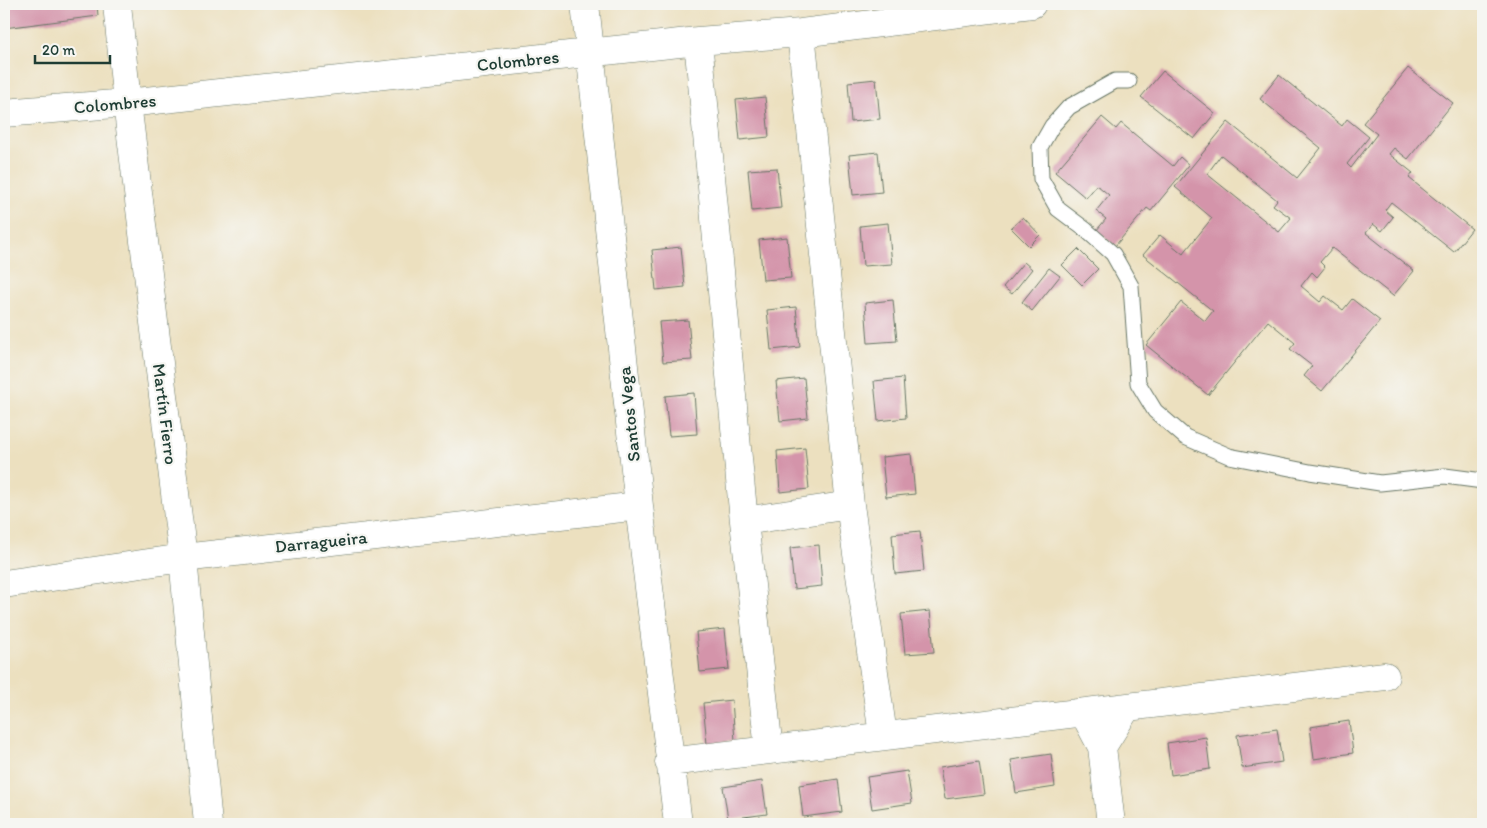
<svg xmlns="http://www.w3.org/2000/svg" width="1487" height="828" viewBox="0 0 1487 828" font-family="Itim,sans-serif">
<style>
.building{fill:#d494aa;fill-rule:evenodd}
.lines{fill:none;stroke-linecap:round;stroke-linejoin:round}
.lane-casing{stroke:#677665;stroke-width:17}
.street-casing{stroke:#677665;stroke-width:29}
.lane{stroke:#fff;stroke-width:15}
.street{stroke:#fff;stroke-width:28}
.labels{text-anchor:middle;stroke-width:4.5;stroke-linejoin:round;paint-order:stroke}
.street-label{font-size:18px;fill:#1f3d34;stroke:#f6f6f2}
</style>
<rect width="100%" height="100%" fill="#f6f6f2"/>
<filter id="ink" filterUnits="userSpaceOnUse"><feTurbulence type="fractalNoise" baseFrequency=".02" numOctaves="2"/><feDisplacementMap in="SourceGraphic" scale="10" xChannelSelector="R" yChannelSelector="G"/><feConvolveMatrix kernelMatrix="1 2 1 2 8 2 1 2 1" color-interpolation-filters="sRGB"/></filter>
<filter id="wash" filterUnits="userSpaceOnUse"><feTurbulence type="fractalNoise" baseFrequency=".0096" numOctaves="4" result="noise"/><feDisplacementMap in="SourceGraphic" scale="20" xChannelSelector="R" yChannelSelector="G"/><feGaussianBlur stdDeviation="1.12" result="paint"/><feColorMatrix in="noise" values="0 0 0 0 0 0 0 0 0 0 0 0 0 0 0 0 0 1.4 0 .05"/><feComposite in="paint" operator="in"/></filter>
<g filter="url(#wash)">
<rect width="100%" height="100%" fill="#ece0bf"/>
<g id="blocks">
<!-- building -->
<path class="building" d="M4,4h93l1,12 -94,12z
M1408,68l45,35 -45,56 -14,-11 -5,6 24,19 -4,5 63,51 -18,23 -63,-50 -6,8 8,7 -11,14 -9,-7 -7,9 48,38 -21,25 -61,-48 -12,14 5,5 -8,10 -5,-5 -11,14 19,16 5,-6 18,14 9,-11 28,22 -58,70 -18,-15 8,-10 -22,-17 5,-6 -27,-22 -60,74 -62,-50 35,-43 24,19 8,-10 -70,-56 17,-20 23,19 29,-36 -37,-31 53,-65 69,56 24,-30 -61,-49 19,-24 63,51 5,-7 22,18 -22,27 4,4 26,-34 -14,-11zM1221,155l56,45 -4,5 18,13 -12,14 -72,-58z
M1163,71l52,42 -21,26 -53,-42z
M876,79l4,40 -29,3 -3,-40z
M765,97l4,40 -29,3 -4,-40z
M1102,117l14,12 5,-6 52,43 7,-9 9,8 -38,46 -4,-3 -32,38 -19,-15 10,-12 -10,-8 13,-16 -12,-10 -11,13 -31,-26z
M878,152l4,40 -29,3 -4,-40z
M777,168l4,40 -29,3 -4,-41z
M1023,217l17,18 -11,11 -18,-18z
M888,223l4,41 -29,2 -3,-40z
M787,237l4,41 -28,2 -4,-40z
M681,247l4,40 -29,3 -4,-40z
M1078,249l20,20 -16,16 -20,-20z
M1024,262l8,7 -20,25 -9,-7z
M1049,268l11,8 -28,35 -10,-9z
M893,300l4,41 -29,2 -3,-40z
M796,307l4,40 -29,3 -4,-40z
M688,320l4,40 -29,2 -4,-40z
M804,378l4,40 -28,3 -4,-40z
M903,378l3,40 -28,3 -4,-40z
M694,393l3,41 -28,2 -4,-40z
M805,448l4,41 -29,3 -3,-41z
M911,454l4,40 -29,3 -4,-40z
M920,531l4,40 -29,3 -3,-40z
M819,545l3,41 -28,3 -4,-41z
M930,611l4,41 -29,2 -4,-40z
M725,629l4,40 -29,3 -4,-40z
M732,700l3,41 -28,3 -4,-41z
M1349,721l4,32 -39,6 -4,-32z
M1277,729l5,33 -40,6 -5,-33z
M1206,737l4,32 -39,6 -4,-32z
M1051,754l4,33 -39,6 -5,-33z
M979,761l5,33 -39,5 -5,-32z
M907,771l5,32 -40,6 -5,-32z
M838,779l4,33 -39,5 -4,-32z
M762,781l5,33 -39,5 -5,-32z"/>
</g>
</g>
<g filter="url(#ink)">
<use href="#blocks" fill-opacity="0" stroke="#677665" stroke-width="1"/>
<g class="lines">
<!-- lane casing -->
<g class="lane-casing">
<path id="lane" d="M1129,81h-14l-46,26 -17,19 -12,21 1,32 17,30 28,21 27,24 18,32 7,97 17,28 30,26 44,19 81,16 70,11 65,-7 38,5"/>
</g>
<!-- street casing -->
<g class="street-casing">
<path id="street" d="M117,4l10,99 56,455 25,266
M585,4l54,502 39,318
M801,33l49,472 33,230
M698,41l46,480 25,229
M4,113l123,-10 571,-62 103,-8 231,-29
M744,521l106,-16
M4,584l179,-26 456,-52
M1084,713l18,34 25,-40
M1102,747l9,77
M669,762l716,-86"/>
</g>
<!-- lane -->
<use href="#lane" class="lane"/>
<!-- street -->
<use href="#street" class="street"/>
</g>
</g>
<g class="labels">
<!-- street labels -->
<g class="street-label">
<text transform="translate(518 61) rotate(-6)" y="6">Colombres</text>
<text transform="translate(115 104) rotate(-5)" y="6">Colombres</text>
<text transform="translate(165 414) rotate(83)" y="6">Martín Fierro</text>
<text transform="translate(629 414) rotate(-96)" y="6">Santos Vega</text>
<text transform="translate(321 542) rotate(-6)" y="6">Darragueira</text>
</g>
</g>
<!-- margin -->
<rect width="1487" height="828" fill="none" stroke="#f6f6f2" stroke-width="20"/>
<!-- scale -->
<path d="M35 55v8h75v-8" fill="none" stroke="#1f3d34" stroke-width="2.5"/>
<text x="42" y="55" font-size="15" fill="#1f3d34" stroke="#f6f6f2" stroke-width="4" paint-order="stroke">20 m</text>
</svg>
